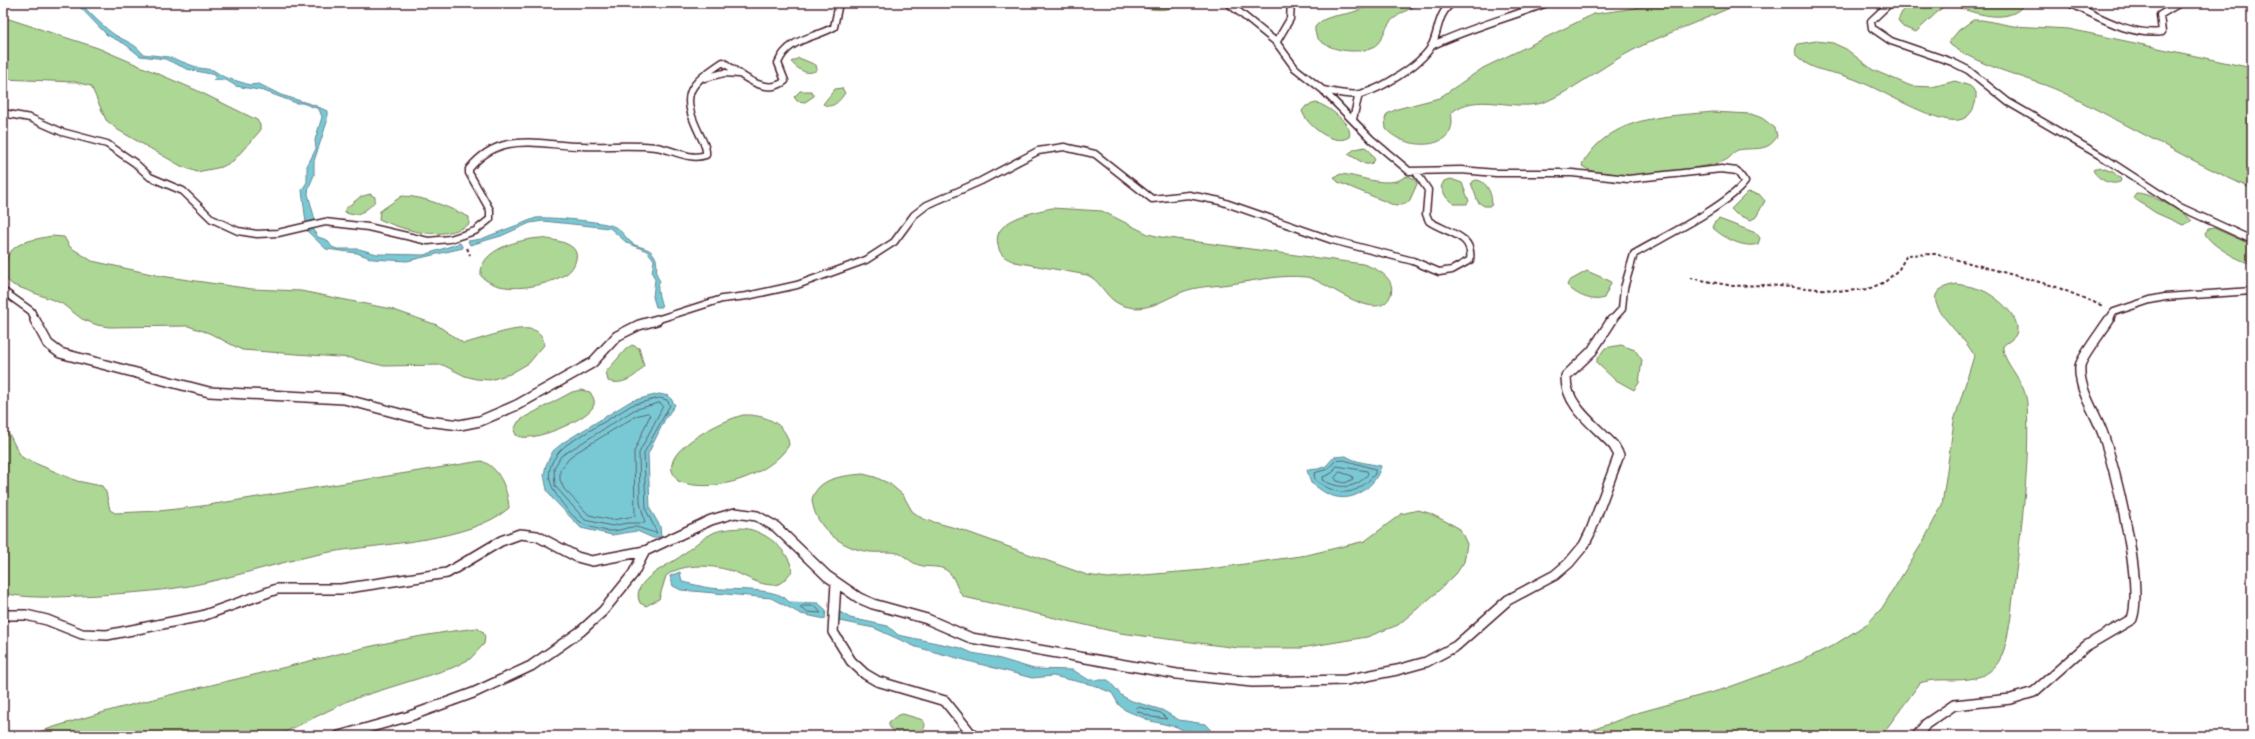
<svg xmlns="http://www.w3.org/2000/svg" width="2255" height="739" viewBox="0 0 2255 739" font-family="Dekko,sans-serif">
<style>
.green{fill:#acd795;stroke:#7b7b60}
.water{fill:#79c9d5;stroke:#668591}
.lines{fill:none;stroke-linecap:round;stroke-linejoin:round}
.shore{stroke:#5d636f;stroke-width:1}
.service-far1-casing{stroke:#4a1f2b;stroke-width:9}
.service-casing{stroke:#4a1f2b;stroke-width:12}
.path{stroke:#4a1f2b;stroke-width:2;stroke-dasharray:3.5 2.5;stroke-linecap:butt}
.service-far1{stroke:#fff;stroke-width:6}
.service{stroke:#fff;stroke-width:9}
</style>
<rect width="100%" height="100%" fill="#fff"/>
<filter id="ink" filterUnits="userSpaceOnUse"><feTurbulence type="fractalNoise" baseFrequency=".025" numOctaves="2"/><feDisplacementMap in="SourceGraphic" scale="8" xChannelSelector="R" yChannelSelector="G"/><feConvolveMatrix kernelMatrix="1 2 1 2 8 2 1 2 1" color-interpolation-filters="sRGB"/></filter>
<g filter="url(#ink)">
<!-- green -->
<path class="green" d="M1126,3h58c-20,11 -37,6 -58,0z
M1368,3h53c-9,5 -21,10 -29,17 -7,7 -8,16 -14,23 -11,12 -41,9 -53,1 -7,-3 -11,-10 -10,-17 13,-17 40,-8 53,-24z
M1647,3h93c-37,18 -78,31 -114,51 -27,15 -53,36 -81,48 -31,11 -68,-12 -94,11 9,39 -46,38 -65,16l-1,-10 2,-5 10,-5 42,-11 44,-30 111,-54 42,-6z
M1912,3h27l5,3 -28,26 -13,-5 -5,-7 4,-8z
M1948,3h73l1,4c-17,19 -55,4 -74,-4z
M3,17l95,31 98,42 61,30 3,5v6l-27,30 -11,6 -25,5 -16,-6 -63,-36 -12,-10 -15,-34 -16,-4 -72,-3z
M1973,20h9l31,6 56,3 183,39v121c-63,-29 -122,-63 -184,-94 -38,-19 -85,-25 -120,-52l11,-13z
M1816,41l17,2 13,6 27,21 38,16 21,1 23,-6 15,5 6,6c1,12 -4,26 -17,28 -23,5 -83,-34 -108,-42 -18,-7 -38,-6 -53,-21 -4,-4 -3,-9 0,-13z
M799,58l17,7 1,5c-10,6 -18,0 -26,-8z
M842,88l3,5c-5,7 -12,17 -22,11l12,-15z
M800,91h11l3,5 -9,6 -8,-1 -3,-4z
M1316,103c10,1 39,23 33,34 -15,10 -42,-11 -47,-26l4,-5z
M1713,112l38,2 11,4 13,10 2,8c-8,17 -25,11 -39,14 -4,1 -4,4 -7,6 -5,6 -14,7 -20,9 -31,5 -103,20 -129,1l1,-4c5,-6 10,-14 16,-19 31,-28 75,-27 114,-31z
M1365,147l4,3 6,10 -4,4h-6l-17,-10 7,-5z
M2099,167l14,5 8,7 -1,3c-9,4 -23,-3 -27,-12z
M1341,174c18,2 37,11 55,7 5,-1 7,-4 12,-5l7,3 2,5 -8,18 -13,4 -58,-24 -4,-5z
M1451,179l11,4 7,18 -2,3h-14l-7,-7 -5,-10 3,-6z
M1475,180c11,-1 19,16 16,26h-7l-6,-4 -7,-19z
M1748,192l11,2 6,7 -9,16 -5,3 -15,-6 -5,-5z
M2136,193c12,-1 49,19 56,28l-9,4 -27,-12 -21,-14 -1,-3z
M370,194l5,3v4c-7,9 -20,18 -30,11v-3l15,-12z
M402,196c22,0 48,12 67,21v7c-26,18 -64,7 -90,-5l1,-8z
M1052,208l50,3 46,23 13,3 202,27c12,4 33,13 28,30 -11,34 -67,-15 -85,-17 -25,-3 -51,4 -76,7 -13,2 -28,2 -42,6 -20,6 -37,22 -59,17 -24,-4 -24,-24 -42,-32l-72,-13c-10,-4 -15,-6 -17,-17 -7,-25 36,-33 54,-37z
M1719,219l37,14 4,5 -2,6c-14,5 -36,-7 -46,-17l2,-4z
M2214,228l38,17v19c-11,-2 -44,-20 -47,-31l3,-4z
M52,236l12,1 6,10 22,14 69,15 91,13 49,2 90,18 46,16 26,18c18,-1 79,-33 81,2l-15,18 -19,11 -20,6 -14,-1 -11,-3 -22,-11 -59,1 -33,-8 -109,-8 -33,-17 -21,-7 -79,1 -12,-2 -15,-6 -21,-16 -48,-18 -7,-6c-6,-35 19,-38 46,-43z
M541,238c11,2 39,4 35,21 -1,6 -5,12 -10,15 -21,13 -66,22 -85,2 -3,-27 40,-37 60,-38z
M1587,271l23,10 1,2 -7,15c-11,5 -30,-4 -37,-13l2,-4z
M1957,284c9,2 19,3 27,7 13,6 41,29 31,45 -3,4 -9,7 -12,10 -1,17 22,33 24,57 4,71 -9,143 -16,213 -7,41 -10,64 -57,64 -12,0 -22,-1 -34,3l-39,53h-304l60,-23 87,-24 77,-28 33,-16 34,-22 14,-15 42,-68 18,-35 12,-84 20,-65c-7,-21 -71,-64 -17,-72z
M632,345l7,3 5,18c-8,11 -22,20 -36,15l-2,-9 20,-23z
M1621,345l14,5 7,10 -3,23 -5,7 -20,-11 -17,-16v-4l8,-11z
M581,390l9,2c3,5 6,9 3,15 -7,13 -64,38 -77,28l-2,-5 4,-8 7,-5 47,-25z
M743,415c20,-1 44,8 46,30 -19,31 -77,50 -111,36 -3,-5 -8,-10 -6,-17 4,-21 52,-44 71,-49z
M3,426c9,9 11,22 20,32l54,23 25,5 4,6 4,18 5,3 44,-2 43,-5 279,-45c18,5 27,29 28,47 -38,33 -129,36 -179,44 -48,9 -93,25 -141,34 -35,6 -72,8 -108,10 -25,1 -53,3 -78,-3z
M863,474l12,3 15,7 13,11 9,16 11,8 36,10 128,46 21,3 95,-8 104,-15 58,-14 36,-27 17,-4 11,3 24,12 7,4 7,15 -3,18 -8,12 -21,20 -37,31 -31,12 -66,11h-63l-118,-15 -156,-36c-9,-8 -8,-21 -18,-27 -8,-5 -19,-2 -27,-5 -8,-2 -13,-9 -21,-12 -9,-2 -19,0 -28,-1 -27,-3 -56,-24 -58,-53 7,-22 31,-23 51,-25z
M740,528c21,0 50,21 52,43 -5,6 -10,14 -19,14 -14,0 -26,-8 -38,-13 -20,-7 -52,-10 -69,4l-7,23 -13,7 -6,-3c-11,-22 28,-37 41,-47 10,-8 20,-17 32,-23 8,-4 18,-4 27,-5z
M477,628l6,4 2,5 -1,7 -14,15 -18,9 -102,32 -73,36h-250c75,-26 154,-44 231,-62 72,-18 145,-38 219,-46z
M903,714l20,6c12,19 -37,19 -34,2l9,-7z"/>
<!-- water -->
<path class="water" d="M76,3h5c6,8 25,26 34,32 10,6 21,9 28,19l26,3 30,11 14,2 11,7 26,8 9,-1 22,11 33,10 13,6v11l-13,39v14l-5,12 -1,7 7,26 -9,3 -4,-33 5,-8v-16l9,-17 -1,-9 7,-23 -3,-8 -17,-6h-6l-32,-12 -28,-5 -10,-6h-13l3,-2 -1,-3 -28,-6 -22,-10 -25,-3 -15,-12 -18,-9z
M536,218c12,-1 69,3 79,9 8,4 12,14 20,18 7,3 15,3 19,10 6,8 -1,18 6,26 -5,6 0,18 2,26h-6l-3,-10 2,-18 -3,-6 2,-13 -2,-3 -5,-6 -20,-8 -17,-15 -67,-7 -13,2 -29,13 -31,9 -2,-4 13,-2z
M315,228l-2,2 5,7 9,3 5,7 5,2h22l18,5 47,1 36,-12 3,5 -56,13 -34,-2 -16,-6 -31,-4 -20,-19z
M659,394l10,2 6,9 -10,14 -17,35 2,55 10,17 1,11 -8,1 -16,-7 -25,4 -31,-7 -29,-30 -5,-8 -3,-15 2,-10 7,-14 11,-9 67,-41z
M1346,456c11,7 22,7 35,10 -5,20 -27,37 -48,30 -8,-2 -16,-9 -22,-13l-4,-13 11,-1 8,-3 8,-9z
M680,572l2,10c6,1 12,3 18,4 21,7 76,-2 89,16l29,1 8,7 -1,9 -24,-5 -30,-16 -90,-8 -8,-4 -3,-10z
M840,612l10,6 38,8 10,9 63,13 11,5 22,4 40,12 39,1 16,10h19l14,16 10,5 30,9 17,10 26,4 11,12h-22l-17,-9 -26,-6 -26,-11 -6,-5 -7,-12 -19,-8 -40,-9 -21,2 -116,-31 -42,-19 -35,-7z"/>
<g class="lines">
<!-- shore -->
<path class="shore" d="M660,398l7,2 3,5 -26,48 2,57 11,23c-7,-1 -16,-5 -21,-6 -7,-1 -16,4 -24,4 -7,0 -15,-2 -21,-4 -11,-3 -18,-11 -25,-19 -19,-23 -25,-41 0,-63l66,-40z
M660,403l3,3 -24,47 1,49 5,21h-18l-15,3 -27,-6 -30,-34 -1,-18 7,-12 73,-46z
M648,413l2,2 -16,37 1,64 -23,4 -23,-5 -25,-26 -4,-9v-10l12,-15 64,-39z
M1344,460l31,9v5c-20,23 -36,23 -60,6l-1,-7 14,-4 7,-8z
M1337,466l30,5 1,3c-13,16 -29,15 -46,6l1,-3 9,-4z
M1340,472l12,4 1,3 -8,4 -8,-2 -2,-3z
M802,606h13l6,7 -14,-1 -7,-4z
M1139,707l22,6 6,6 -15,-2 -15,-6 -1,-3z"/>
<!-- service-far1 casing -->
<g class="service-far1-casing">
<path id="service-far1" d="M1228,3l48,39 19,26 28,22 48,49 38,32 52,-1 35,3h76l56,6 93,-10 16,2 8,11c-19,25 -82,55 -111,72l-10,34 -2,21 -11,12
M1890,3l-19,18 1,7 19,13 61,21 16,8 40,32 98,57 74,48 72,33
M2069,3c29,13 60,33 93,29l-2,-17 20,-12
M1276,43l14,-24 1,-16
M1431,46c38,-18 77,-28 116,-43
M705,78l19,-5 15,1
M1323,90c12,2 25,6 37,4 20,-4 60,-29 71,-47 8,-15 6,-33 21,-44
M3,113l27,5 32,14 45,12 28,19 15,14 33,14 29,28 26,12 19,3 21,-1 47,-11 43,5 60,14 22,-2 25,-8 15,-12v-9l-21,-37v-4c32,-40 71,-23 113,-23 25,1 49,-2 74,1 16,2 33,14 50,8 1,-8 -3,-13 -6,-20 -20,-41 -13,-49 23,-73 17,12 42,35 62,19l-7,-18c10,-25 35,-24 56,-36l5,-24
M1353,119l6,-25
M3,291l28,20 5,10
M653,321l69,-22 25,-3 50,-11 69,-25 28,-18 20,-27 13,-10 54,-24 57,-30 26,-4 31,7 57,45 37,-4 31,6 112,39 81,21 26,11 13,-2 18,-10c4,-26 -24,-27 -41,-39l-3,-7 2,-24 -12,-18
M2108,321l6,-9 36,-12 15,-3 87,-6"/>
</g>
<!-- service casing -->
<g class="service-casing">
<path id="service" d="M35,320l13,24 12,9 149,39 135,7 83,22 33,4 20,-4 37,-16 75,-42 25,-27 22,-11 18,-5
M836,583l-3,49 18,29 14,13 12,7 68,20 28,35
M3,615h23l21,5 35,14 25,1 95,-19 75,-27h64l106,-16 54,-32 19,-7 17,2 40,21 15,4 53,-10
M339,736l71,-20 63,-23 58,-27 50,-35 22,-20 30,-37 12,-23 66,-31 24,-7 22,3 19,11 51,49 32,22 14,6 54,15 44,19 206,36 75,8 94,-2 51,-10 29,-8 30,-16 52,-46 47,-25 14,-12 15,-18 6,-12 29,-78 -5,-9c-19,-21 -49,-40 -48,-70l26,-25 20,-31
M1917,736l9,-12 28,-19 57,-6 23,-7 52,-46 46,-27c12,-35 -16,-145 -28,-182 -7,-23 -26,-46 -24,-71 1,-8 24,-38 29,-46"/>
</g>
<!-- path -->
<path class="path" d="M467,248l3,7
M1690,278l43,8 33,-1 81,6 21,-2 17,-7 14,-13 8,-14 28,-1 27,7 92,25 49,20"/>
<!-- service-far1 -->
<use href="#service-far1" class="service-far1"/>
<!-- service -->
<use href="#service" class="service"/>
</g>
</g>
<!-- margin -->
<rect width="2255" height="739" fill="none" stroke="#fff" stroke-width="16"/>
<rect x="8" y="8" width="2239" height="723" fill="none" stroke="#4a1f2b" stroke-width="1.5" filter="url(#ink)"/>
</svg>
